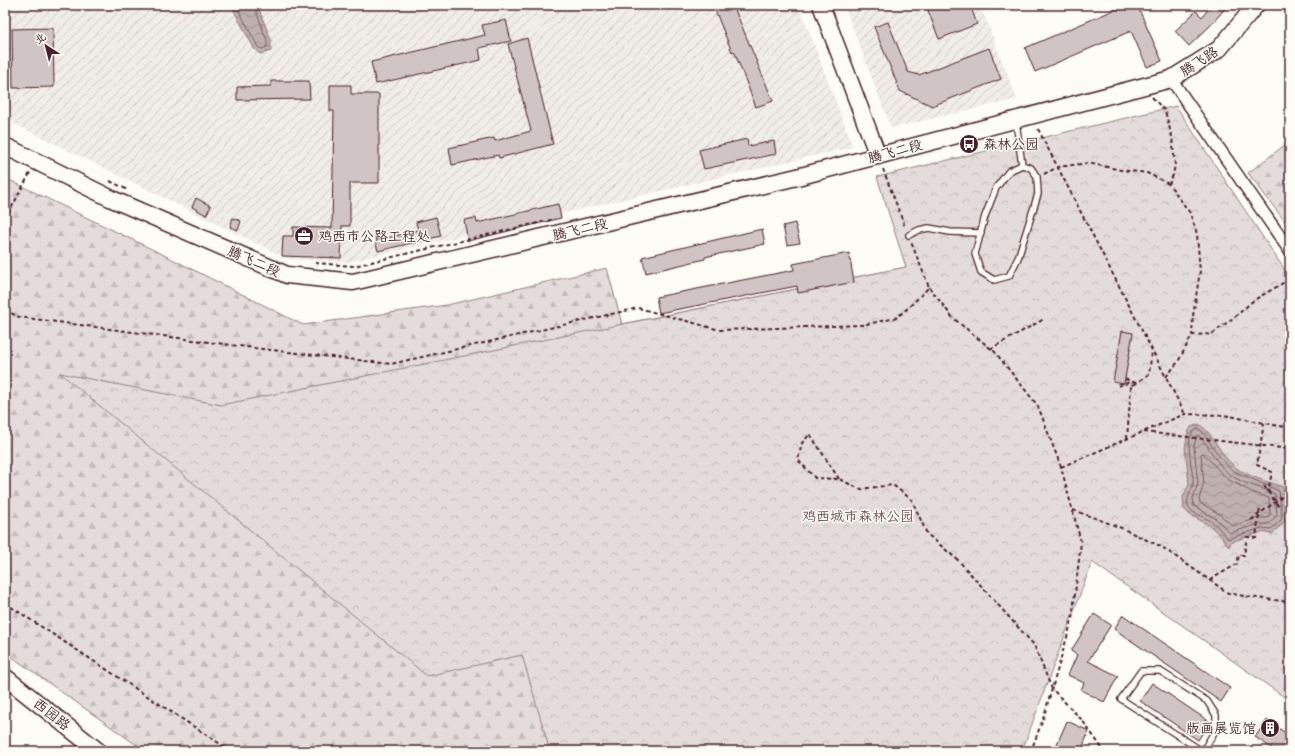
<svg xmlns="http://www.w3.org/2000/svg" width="1295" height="756" viewBox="0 0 1295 756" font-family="Dekko,'LXGW WenKai TC',sans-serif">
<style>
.industrial{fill:url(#industrial-furrows)}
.forest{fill:url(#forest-firs);stroke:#967e82}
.park{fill:url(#park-crowns);stroke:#967e82}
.water{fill:url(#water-waves);stroke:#91777b}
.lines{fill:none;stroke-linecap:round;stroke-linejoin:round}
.shore{stroke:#795961;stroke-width:1}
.building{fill:#d0c5c4;stroke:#4a1f2b}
.lane-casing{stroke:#4a1f2b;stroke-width:8}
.street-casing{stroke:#4a1f2b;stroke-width:14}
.secondary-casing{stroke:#4a1f2b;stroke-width:19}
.path{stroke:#4a1f2b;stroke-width:2;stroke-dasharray:4 3;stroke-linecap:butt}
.lane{stroke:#fdfcf7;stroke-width:5.5}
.street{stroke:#fdfcf7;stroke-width:11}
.secondary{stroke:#fdfcf7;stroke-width:16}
.labels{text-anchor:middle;stroke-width:3;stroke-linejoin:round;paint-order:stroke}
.street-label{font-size:14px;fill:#4a1f2b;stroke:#fdfcf7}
.poi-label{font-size:14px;fill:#4a1f2b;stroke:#fdfcf7;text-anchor:start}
.park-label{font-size:14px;fill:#704e57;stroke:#fdfcf7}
</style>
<defs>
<pattern id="industrial-furrows" width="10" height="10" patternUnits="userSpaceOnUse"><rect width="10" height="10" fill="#f0ece8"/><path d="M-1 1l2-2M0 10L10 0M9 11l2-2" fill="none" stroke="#cfcac7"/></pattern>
<pattern id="forest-firs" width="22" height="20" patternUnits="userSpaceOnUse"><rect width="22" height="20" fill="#e3dcda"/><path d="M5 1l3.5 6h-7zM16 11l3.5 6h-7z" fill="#c4bcbb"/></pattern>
<pattern id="park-crowns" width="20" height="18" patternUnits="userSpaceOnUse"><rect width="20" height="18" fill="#e3dcda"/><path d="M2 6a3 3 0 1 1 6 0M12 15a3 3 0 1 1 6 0" fill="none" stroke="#c4bcbb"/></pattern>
<pattern id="water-waves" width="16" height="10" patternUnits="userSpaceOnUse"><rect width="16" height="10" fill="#c0b1b1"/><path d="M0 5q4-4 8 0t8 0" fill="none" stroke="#9e8f90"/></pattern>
</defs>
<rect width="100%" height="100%" fill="#fdfcf7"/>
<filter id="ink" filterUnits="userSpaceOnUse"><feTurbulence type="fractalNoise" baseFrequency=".025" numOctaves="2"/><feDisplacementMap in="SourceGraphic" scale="8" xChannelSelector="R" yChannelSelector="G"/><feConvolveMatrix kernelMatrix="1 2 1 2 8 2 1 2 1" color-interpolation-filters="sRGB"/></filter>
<g filter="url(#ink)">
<!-- industrial -->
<path class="industrial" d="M5,5h794l54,142 -505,115 -60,-3 -283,-140z
M844,5h136l37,94 -126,29z"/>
<!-- forest -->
<path class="forest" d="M1290,141v87l-42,-55z
M5,178l161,78 137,69 144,-20 160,-37 15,56 284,-57 63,484h-824l-140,-99z"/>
<!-- park -->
<path class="park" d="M1176,106l114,172v423l-198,-139 -70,189h-472l-28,-96 -95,21 -367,-303 161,32 685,-138 -29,-90z"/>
<!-- water -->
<path class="water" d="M234,5h23l1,2 13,33v11l-11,3 -5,-4 -22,-41z
M1199,424c15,10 21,31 36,43 11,9 34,15 48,20 1,7 1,13 2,20 2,17 -1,15 -13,27l-10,-2 -31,10 -2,5 -10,-13 -10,-9 -19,-10 -6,-6 -1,-12 6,-13 -4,-37 3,-14 3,-6z"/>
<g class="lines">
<!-- shore -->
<path class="shore" d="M238,5v4l20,38 4,2 5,-2v-6l-13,-36
M1198,429l4,2 17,25 13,14 47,21 3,24 -1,5 -10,9 -10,-1 -33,11c-5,-6 -10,-13 -17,-18 -6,-4 -20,-7 -23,-15 -3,-9 5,-15 5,-23 1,-12 -12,-50 5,-54z
M1198,435c12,11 18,29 31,39 13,10 32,13 46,20l2,21 -8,9h-10l-29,9 -15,-15 -21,-12 -1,-8 5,-15 -4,-36 2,-10z
M1203,453l24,26 25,13 17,6 1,17 -3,3h-9l-25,8 -15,-13 -18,-10 -1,-4 5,-16 -3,-28z"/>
</g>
<!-- building -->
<path class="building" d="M713,5h20l40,96 -17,6 -22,-56 -2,1z
M926,5h44l7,19 -38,15z
M1120,5h17l25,56 -15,6 -16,-36 -96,41 -10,-24 96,-41z
M1212,5h16l-18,21 -21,20 -14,-15 21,-20 6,6z
M506,20l5,21 -32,7 2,12 -105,24 -5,-22 114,-27 -3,-10z
M888,22l20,50 11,3 70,-27 12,31 -69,27 -32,-15 -26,-64z
M53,28l1,59 -41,1 -1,-59z
M527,38l26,106 -54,14 -1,-3 -46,10 -3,-17 45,-10 1,3 36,-10 -23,-87z
M271,81h38l1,18 -73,1v-13l34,-1z
M330,85h21v9h28v89h-29v43h-8l-1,32 -59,-2 1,-20h10v-9l39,1 2,-117h-4z
M747,139l1,7 26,-5 2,13 -72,15 -5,-19z
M196,198l15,8 -5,9 -14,-8z
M558,204l3,14 -93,23 -4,-21 12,-2 1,5z
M436,217l5,19 -63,15 -3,-10 43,-11 -2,-8z
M233,218l8,3 -3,9 -8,-3z
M795,223l5,20 -13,2 -4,-19z
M762,229l3,15 -60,13v2l-59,14 -4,-16z
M849,253l5,29 -56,11 -1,-7 -138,27 -3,-16 138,-27 -1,-6z
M1122,331l11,2 -9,51 -11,-2z
M1094,614l17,11 -23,36 30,15 -14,26 -23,-12 3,-7 -16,-8 9,-20 -6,-4z
M1123,615l107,73 -9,14 -107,-73z
M1152,683l58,39 -12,18 -58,-39z
M1267,720l23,16v15h-14l-21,-14z
M1067,721l22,10 -8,20h-27z"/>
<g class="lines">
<!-- lane casing -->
<g class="lane-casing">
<path id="lane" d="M1016,122l6,43 -13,6 -13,17 -11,28 -10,38 6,18 13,8 15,-4 9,-18 20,-64 -1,-17 -6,-9 -9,-3
M909,235l10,-5 10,-2 21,4 31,1
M1202,751l-81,-52 20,-28h19l47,30 9,14v14l-13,22"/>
</g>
<!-- street casing -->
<g class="street-casing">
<path id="street" d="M1171,79l119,172"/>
</g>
<!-- secondary casing -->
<g class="secondary-casing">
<path id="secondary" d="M821,5l57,151
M5,146l107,53 175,76 66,7 444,-105 374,-98 48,-30 37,-44
M5,677l93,74"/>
</g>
<!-- path -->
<path class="path" d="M1152,97l13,14 7,26 3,28 -2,10 -4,9 21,29 7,21 3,37 -7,45 -1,19
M1038,129l147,285
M883,169l22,58
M1044,174l14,-7 30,-4 33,7 26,3 22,11
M110,181l18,9
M5,220l25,-47
M315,263l39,3 201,-47
M929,287l24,31 42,34 43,54 23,61 20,75 -9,78 -28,96 -13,35
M5,310l14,7 235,31 137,16 247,-56 82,22 142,-5 34,-7 12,-10 21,-21 -18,-45
M990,349l54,-30
M1166,377l12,-15 14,-27 20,-1 25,-19 17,-15 36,-21
M1125,379l11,4
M1118,386l10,-3 6,2
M1264,423l-7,42 15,7 -4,20
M1144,432l146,17
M1127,439l4,-52 18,-13 3,-24
M1061,467l124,-53 39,1 66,13
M839,479l-29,-45 -8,9 -4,17 17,18 24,1 21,10 33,-4 19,15 15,34 32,27 75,84 18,44 30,31 22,31
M1264,486l16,22
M1073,510l46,17 43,20 66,46 21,4 41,5
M1251,520l31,-23
M1210,580l27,-16 2,-9h5l3,-18 9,1 4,-31
M5,603l226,148"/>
<!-- lane -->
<use href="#lane" class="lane"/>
<!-- street -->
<use href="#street" class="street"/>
<!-- secondary -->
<use href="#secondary" class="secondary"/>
</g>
</g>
<!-- icons -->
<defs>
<g id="bus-disc" transform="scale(1)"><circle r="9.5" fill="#4a1f2b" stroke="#fdfcf7"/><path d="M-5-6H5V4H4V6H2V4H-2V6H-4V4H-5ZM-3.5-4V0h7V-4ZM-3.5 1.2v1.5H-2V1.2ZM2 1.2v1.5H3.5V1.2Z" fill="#fff"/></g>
<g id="office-disc" transform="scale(1)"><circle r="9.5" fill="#4a1f2b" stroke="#fdfcf7"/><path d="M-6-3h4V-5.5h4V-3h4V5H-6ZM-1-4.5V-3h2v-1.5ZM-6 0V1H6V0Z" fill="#fff"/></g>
<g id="building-disc" transform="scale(1)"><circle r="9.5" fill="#4a1f2b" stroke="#fdfcf7"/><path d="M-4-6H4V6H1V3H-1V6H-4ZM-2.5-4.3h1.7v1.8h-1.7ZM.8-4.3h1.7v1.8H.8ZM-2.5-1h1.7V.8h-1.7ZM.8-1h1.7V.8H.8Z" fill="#fff"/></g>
</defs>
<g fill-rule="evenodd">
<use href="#bus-disc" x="969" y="144"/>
<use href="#office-disc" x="304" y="236"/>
<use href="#building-disc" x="1270" y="728"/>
</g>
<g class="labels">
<!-- street labels -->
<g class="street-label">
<text transform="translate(1199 61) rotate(-33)" y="5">腾飞路</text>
<text transform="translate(895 151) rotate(-15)" y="5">腾飞二段</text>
<text transform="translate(580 229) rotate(-13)" y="5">腾飞二段</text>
<text transform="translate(254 261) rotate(24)" y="5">腾飞二段</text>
<text transform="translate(52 714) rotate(38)" y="5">西园路</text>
</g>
<!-- poi labels -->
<g class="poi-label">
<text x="983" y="149">森林公园</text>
<text x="318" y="241">鸡西市公路工程处</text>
<text x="1256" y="733" text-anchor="end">版画展览馆</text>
</g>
<!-- park labels -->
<g class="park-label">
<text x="858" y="521">鸡西城市森林公园</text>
</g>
</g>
<!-- margin -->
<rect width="1295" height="756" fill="none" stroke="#fdfcf7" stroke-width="20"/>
<rect x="10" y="10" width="1275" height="736" fill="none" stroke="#4a1f2b" stroke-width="1.5" filter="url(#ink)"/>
<!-- north arrow -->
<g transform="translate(46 46) rotate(324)" stroke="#fdfcf7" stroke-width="3" paint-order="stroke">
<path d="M0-3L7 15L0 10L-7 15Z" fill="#4a1f2b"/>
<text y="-6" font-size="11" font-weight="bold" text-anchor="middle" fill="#4a1f2b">北</text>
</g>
</svg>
